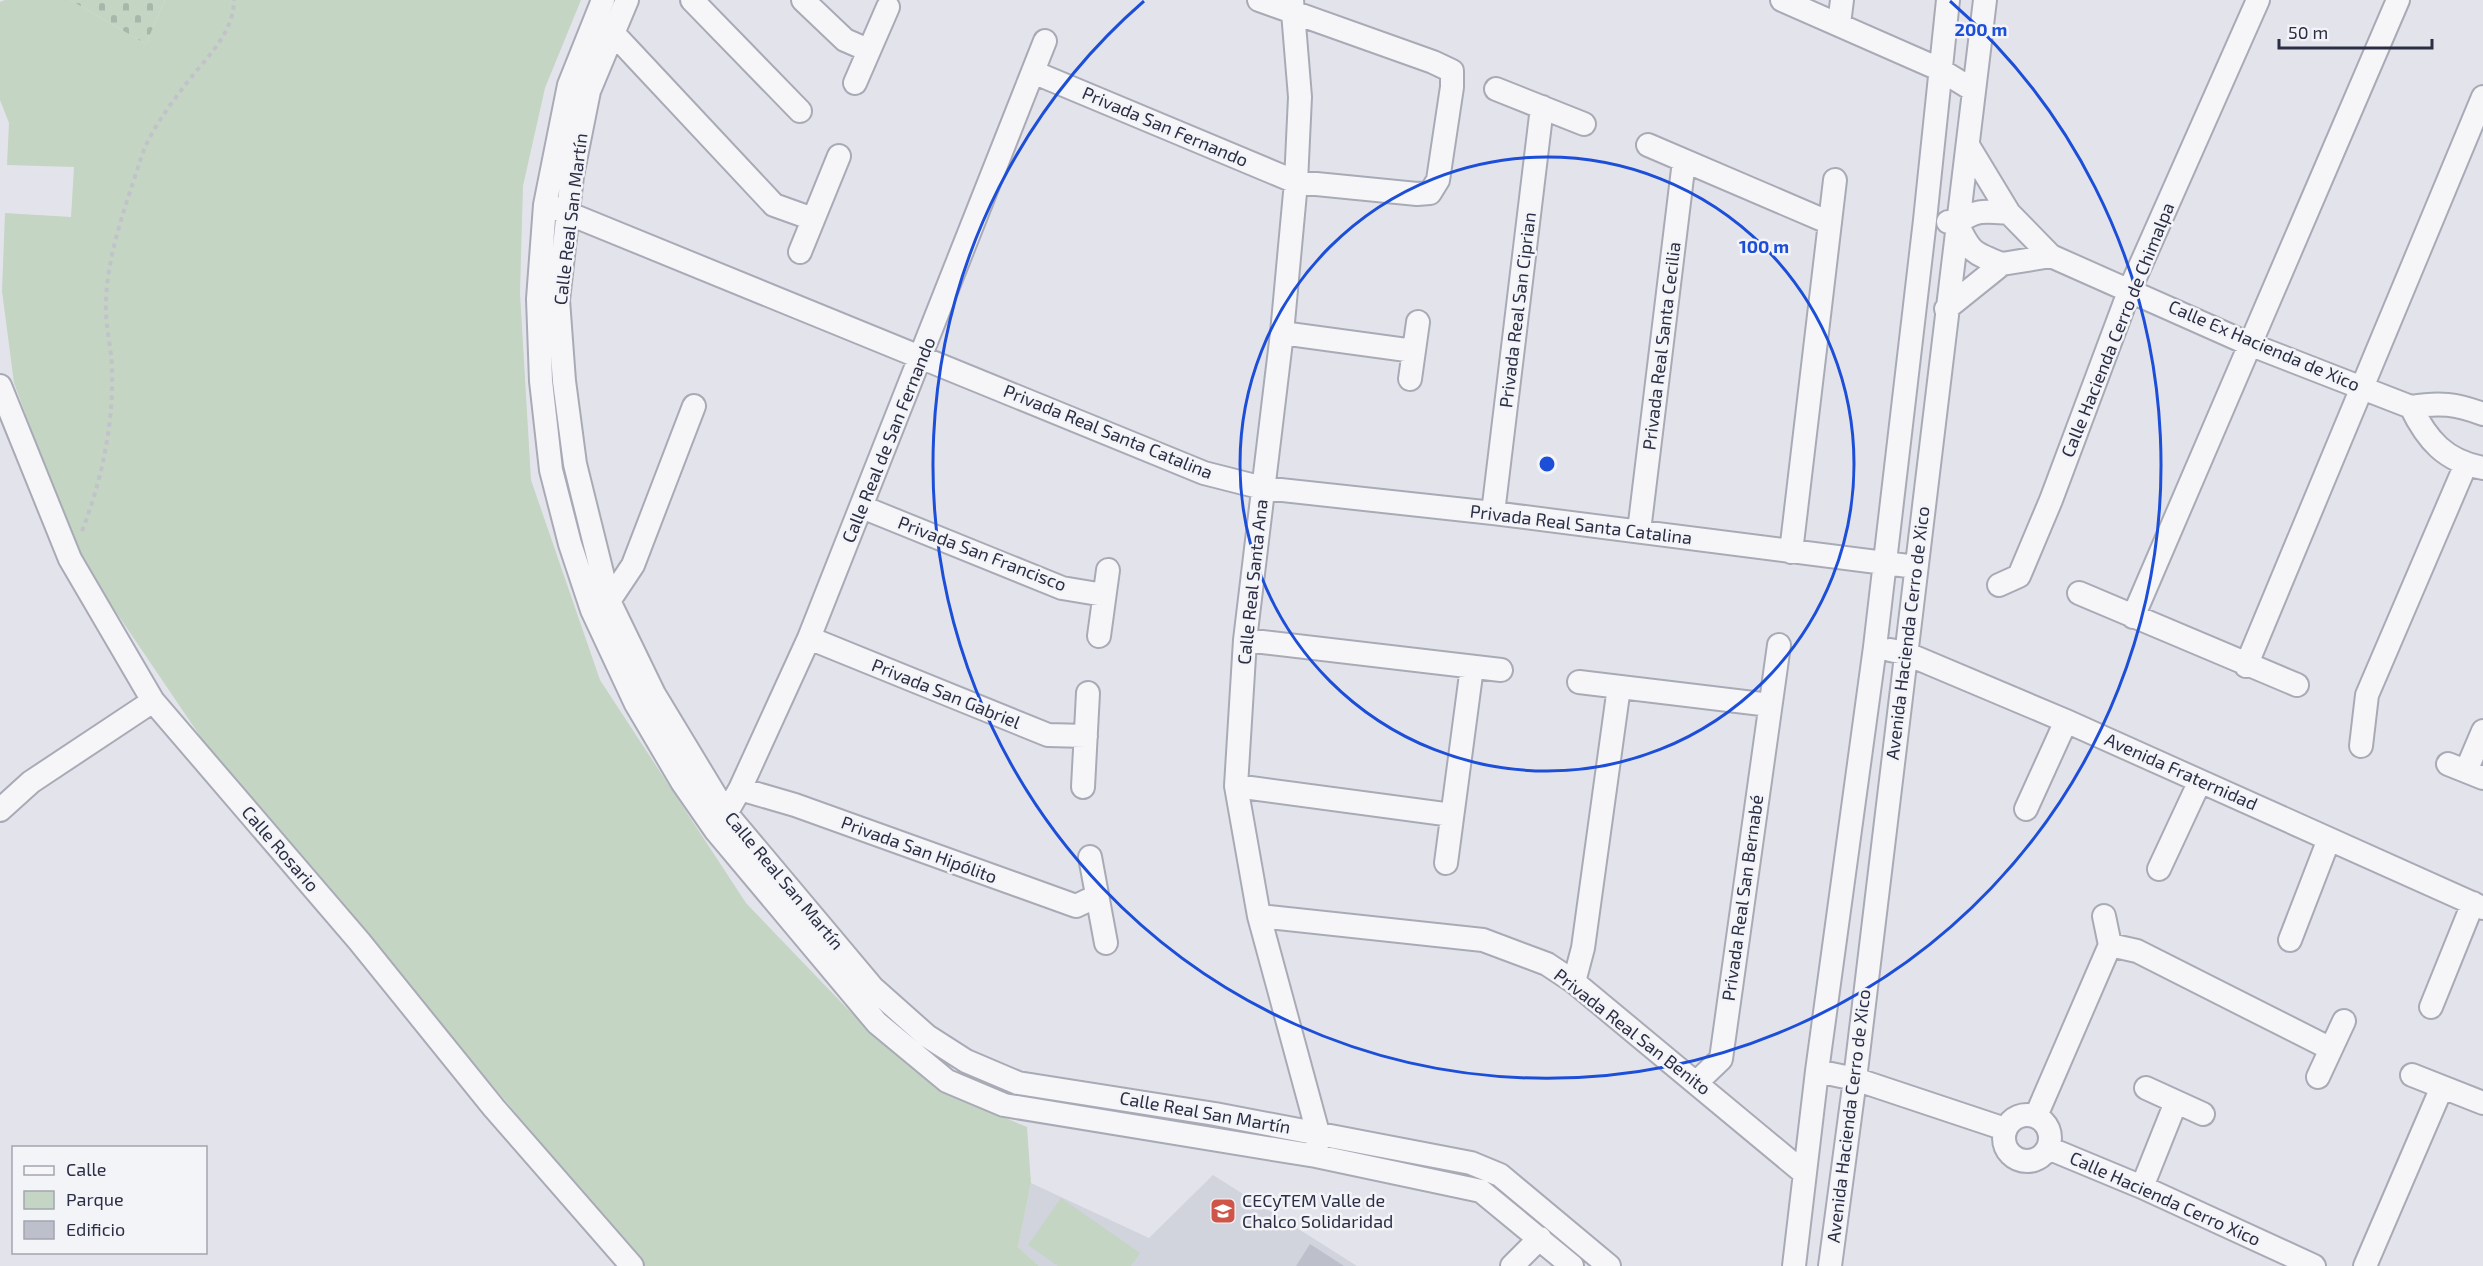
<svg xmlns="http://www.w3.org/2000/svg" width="2483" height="1266" viewBox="0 0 2483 1266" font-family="'Exo 2',sans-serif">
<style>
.built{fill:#d1d3dd}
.green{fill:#c4d5c4}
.cemetery{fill:url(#cemetery-stones)}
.building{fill:#bdbfcb}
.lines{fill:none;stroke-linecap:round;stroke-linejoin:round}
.minor-casing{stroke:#a8aab6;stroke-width:26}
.path{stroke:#c1c2ca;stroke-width:4;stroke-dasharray:4.5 4.5;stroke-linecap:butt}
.minor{stroke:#f6f6f9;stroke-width:22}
.ring{fill:none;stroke:#1d4ed8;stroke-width:3}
.labels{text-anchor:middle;stroke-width:5;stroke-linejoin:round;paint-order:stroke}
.street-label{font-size:18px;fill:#2b2e44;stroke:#f3f4f8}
.poi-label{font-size:18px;fill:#2b2e44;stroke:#f3f4f8;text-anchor:start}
.centre{fill:#1d4ed8;stroke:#f3f4f8;stroke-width:3}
.ring-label{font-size:18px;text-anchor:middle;font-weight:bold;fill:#1d4ed8;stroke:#f3f4f8;stroke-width:5;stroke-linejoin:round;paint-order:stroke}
</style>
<defs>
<pattern id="cemetery-stones" width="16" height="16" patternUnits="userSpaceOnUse" patternTransform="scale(1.5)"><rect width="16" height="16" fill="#c4d5c4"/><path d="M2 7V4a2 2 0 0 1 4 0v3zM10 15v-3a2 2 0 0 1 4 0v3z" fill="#a9b7aa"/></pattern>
</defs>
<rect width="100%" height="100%" fill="#e3e4eb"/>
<!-- built -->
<path class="built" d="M1213,1175l144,91h-318l-21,-19 13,-64 118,55z"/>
<!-- green -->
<path class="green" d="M5,0h65l76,44 19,-44h416l-36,88 -22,98 -3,107 11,187 69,200 146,223 118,123 78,66 85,35 4,56 -13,64 21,19h-395l-442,-527 -124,-183 -64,-173 -12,-92 3,-78 66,4 3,-50 -67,-2 2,-42 -9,-23v-98z
M1061,1198l79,55 -9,13h-73l-30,-21z"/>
<!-- cemetery -->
<path class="cemetery" d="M70,0h95l-19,44z"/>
<!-- building -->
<path class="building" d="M1310,1244l34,22h-48z"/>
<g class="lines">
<!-- minor casing -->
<g class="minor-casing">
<path id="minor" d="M603,0l-34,85 -24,120 -7,94 3,82 10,89 19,74 22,66 44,94 46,78 34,49 161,192 70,58 57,24 312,51 165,35 91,75
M627,0l-38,91 -17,85 -14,124 6,81 11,83 34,137 45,93 72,119 147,175 54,48 39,25 52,22 197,31 256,49 29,12 109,91
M692,0l108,111
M803,0l42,40 23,10
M1292,0l8,97 -4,85 -14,151 -37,307 -9,146 23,130 59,217 -1,12
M1782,0l157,69 34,21
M1839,24l3,-24
M613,33l161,172 39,14
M1033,72l263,110 121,12 13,-1 8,-13 14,-93v-16l-19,-9 -174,-62
M855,83l33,-76
M1496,89l88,35
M1648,145l182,78
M1969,147l40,66 42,43 198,88 162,63c29,-5 45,-3 72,7
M555,208l649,265 59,15 230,25 423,54
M1948,222l9,1c20,-14 28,-12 52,-10
M1957,223c13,29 16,30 45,41
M800,252l39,-96
M1946,309l56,-45 49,-8
M1282,333l132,18
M1410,379l8,-57
M0,386l70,173 83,142 206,240 135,167 138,158
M2411,407c16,33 34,54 72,61
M862,507l200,81 42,7
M1493,513l49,-406
M1639,531l45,-370
M1791,552l44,-372
M1999,585l20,-9 32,-76 79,-211 128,-289
M2079,593l218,92
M609,601l24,-36 61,-159
M2133,617l265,-617
M1099,636l9,-66
M809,638l239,97 38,1
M1245,640l256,30
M1890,650l15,3 161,68 417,187
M2246,666l237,-569
M1579,682l191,23
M2361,746l6,-51 99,-231
M2448,764l35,14
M2466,771l17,-40
M1236,786l216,29
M1083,787l5,-94
M740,789l55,16 281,101 21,-10
M2026,809l40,-88
M0,810l31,-28 122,-81
M720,824l20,-35 69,-151 236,-597
M1090,857l16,86
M1446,863l26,-196
M2159,869l41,-88
M1259,916l224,24 64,24 27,18 230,191
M2290,940l39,-101
M2110,945l27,6 194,98
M1574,982l9,-34 36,-261
M2431,1007l42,-104
M1817,1071l38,8 150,50
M2412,1075l71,28
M2318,1077l26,-56
M1697,1082l24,-23 58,-414
M2146,1088l57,26
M2004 1138a23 23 0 1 1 46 0a23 23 0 1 1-46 0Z
M2036,1116l74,-171 -6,-29
M2048,1148l94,39 172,79
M2142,1187l34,-85
M1512,1266l28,-28
M1794,1266l23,-195 58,-424 50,-427 23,-220
M1830,1266l25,-187 130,-1079
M2365,1266l77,-179"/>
</g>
<!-- path -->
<path class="path" d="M82,531c20,-51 32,-109 30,-164 -1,-21 -7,-43 -6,-64 1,-49 20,-98 35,-145 9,-27 27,-50 44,-73 19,-25 49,-51 49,-85"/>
<!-- minor -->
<use href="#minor" class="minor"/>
</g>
<!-- distance rings -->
<g class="ring">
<circle cx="1547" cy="464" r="307"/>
<path d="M1950 1A614 614 0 1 1 1144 1"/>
</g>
<!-- icons -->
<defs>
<g id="school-square" transform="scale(1.35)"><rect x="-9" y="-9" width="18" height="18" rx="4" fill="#cf5549" stroke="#f3f4f8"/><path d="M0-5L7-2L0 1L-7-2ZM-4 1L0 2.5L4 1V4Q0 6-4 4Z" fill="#fff"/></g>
</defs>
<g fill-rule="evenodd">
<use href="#school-square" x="1223" y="1211"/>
</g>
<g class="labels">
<!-- street labels -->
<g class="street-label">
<text transform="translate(1165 127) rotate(23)" y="6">Privada San Fernando</text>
<text transform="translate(571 219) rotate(-83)" y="6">Calle Real San Martín</text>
<text transform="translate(1518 310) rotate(-83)" y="6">Privada Real San Ciprian</text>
<text transform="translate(2118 330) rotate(-68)" y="6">Calle Hacienda Cerro de Chimalpa</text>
<text transform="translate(1662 346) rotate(-83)" y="6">Privada Real Santa Cecilia</text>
<text transform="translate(2264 346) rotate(23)" y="6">Calle Ex Hacienda de Xico</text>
<text transform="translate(1108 432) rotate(22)" y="6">Privada Real Santa Catalina</text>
<text transform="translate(889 440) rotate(-68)" y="6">Calle Real de San Fernando</text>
<text transform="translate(1581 525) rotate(7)" y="6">Privada Real Santa Catalina</text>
<text transform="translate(982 554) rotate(21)" y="6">Privada San Francisco</text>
<text transform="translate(1253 582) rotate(-84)" y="6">Calle Real Santa Ana</text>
<text transform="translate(1908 633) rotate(-83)" y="6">Avenida Hacienda Cerro de Xico</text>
<text transform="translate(946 694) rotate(22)" y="6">Privada San Gabriel</text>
<text transform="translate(2181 772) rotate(24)" y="6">Avenida Fraternidad</text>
<text transform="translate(280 849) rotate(49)" y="6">Calle Rosario</text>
<text transform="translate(919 850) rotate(20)" y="6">Privada San Hipólito</text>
<text transform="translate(784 881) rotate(50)" y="6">Calle Real San Martín</text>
<text transform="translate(1743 898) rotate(-82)" y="6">Privada Real San Bernabé</text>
<text transform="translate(1632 1032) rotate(38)" y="6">Privada Real San Benito</text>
<text transform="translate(1205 1113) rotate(10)" y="6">Calle Real San Martín</text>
<text transform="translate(1849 1116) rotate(-83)" y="6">Avenida Hacienda Cerro de Xico</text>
<text transform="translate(2165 1199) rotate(24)" y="6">Calle Hacienda Cerro Xico</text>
</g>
<!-- poi labels -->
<g class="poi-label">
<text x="1242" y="1207">CECyTEM Valle de<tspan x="1242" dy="21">Chalco Solidaridad</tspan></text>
</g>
</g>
<circle cx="1547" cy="464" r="9" class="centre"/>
<g class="ring-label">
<text x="1981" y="36">200 m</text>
<text x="1764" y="253">100 m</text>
</g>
<!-- legend -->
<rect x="12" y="1146" width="195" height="108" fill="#f3f4f8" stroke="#a3a5b0" stroke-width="1.5"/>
<rect x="24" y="1166" width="30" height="9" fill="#f6f6f9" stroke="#a3a5b0" stroke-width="1.5"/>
<text x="66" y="1176" font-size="18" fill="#2b2e44">Calle</text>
<rect x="24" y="1191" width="30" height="18" fill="#c4d5c4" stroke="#a3a5b0" stroke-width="1.5"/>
<text x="66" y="1206" font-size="18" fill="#2b2e44">Parque</text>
<rect x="24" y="1221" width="30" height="18" fill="#bdbfcb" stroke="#a3a5b0" stroke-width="1.5"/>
<text x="66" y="1236" font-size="18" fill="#2b2e44">Edificio</text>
<!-- scale -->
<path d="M2279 39v9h153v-9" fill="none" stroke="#2b2e44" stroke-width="3"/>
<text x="2288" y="39" font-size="18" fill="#2b2e44" stroke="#f3f4f8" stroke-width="4.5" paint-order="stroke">50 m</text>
</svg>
